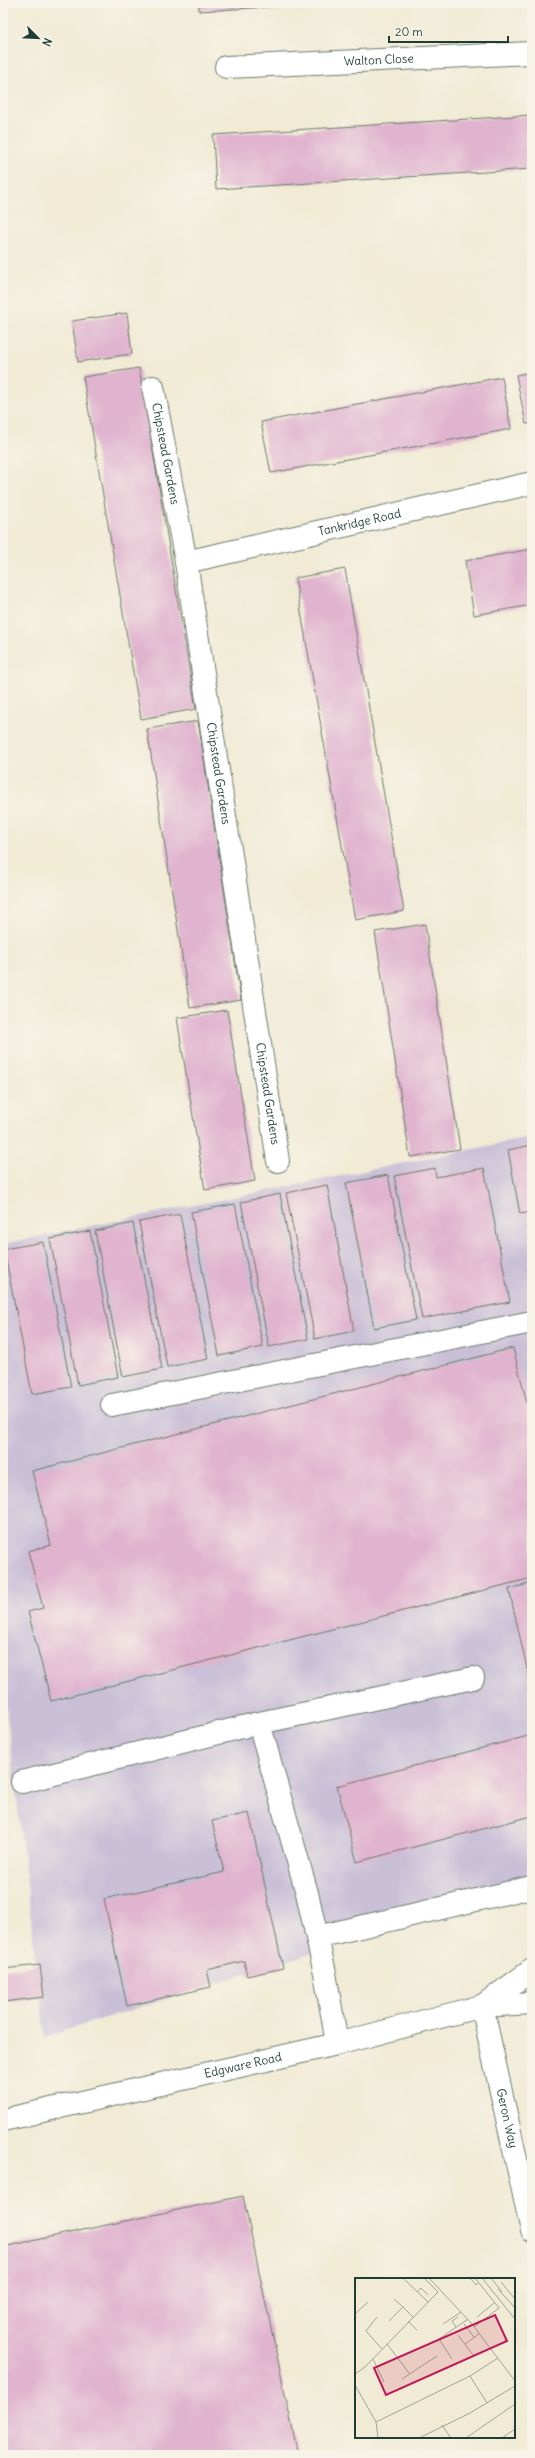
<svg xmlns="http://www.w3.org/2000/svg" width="535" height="2458" viewBox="0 0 535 2458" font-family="Delius,sans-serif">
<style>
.industrial{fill:#c9bfd7}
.building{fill:#e0b4cf}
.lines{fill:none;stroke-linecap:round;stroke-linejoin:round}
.service-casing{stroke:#687a6c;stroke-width:24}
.minor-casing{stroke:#687a6c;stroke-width:24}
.primary-casing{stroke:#687a6c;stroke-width:24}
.service{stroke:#fff;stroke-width:22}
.minor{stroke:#fff;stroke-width:22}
.primary{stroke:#fff;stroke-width:22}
.labels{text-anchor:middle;stroke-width:3.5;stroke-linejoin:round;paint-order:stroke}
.street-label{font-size:12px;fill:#1f3d34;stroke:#f7f3e8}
.inset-road{fill:none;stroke:#9da595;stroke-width:1}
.view{fill:#c2185b;fill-opacity:0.15;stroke:#c2185b;stroke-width:2}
.inset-edge{fill:none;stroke:#1f3d34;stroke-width:2}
</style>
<rect width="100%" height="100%" fill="#f7f3e8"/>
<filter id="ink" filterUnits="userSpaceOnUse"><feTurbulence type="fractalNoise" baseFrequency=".025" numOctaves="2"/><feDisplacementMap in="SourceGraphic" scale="8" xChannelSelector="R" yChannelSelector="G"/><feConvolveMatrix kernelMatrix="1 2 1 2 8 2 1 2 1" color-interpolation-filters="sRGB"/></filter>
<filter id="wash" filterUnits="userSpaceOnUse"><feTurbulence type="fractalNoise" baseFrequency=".012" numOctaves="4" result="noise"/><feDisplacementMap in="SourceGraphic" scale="16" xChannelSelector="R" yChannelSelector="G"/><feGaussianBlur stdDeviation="0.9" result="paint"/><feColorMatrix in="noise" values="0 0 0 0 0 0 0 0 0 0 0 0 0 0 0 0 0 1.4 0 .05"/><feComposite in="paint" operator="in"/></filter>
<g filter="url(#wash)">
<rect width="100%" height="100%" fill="#f1ebd5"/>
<!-- industrial -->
<path class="industrial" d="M532,1137v746l-487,154 -42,-355v-438z"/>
<g id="blocks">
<!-- building -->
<path class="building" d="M199,3h124v1l-124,7z
M532,115v54l-316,20 -3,-54z
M127,313l5,41 -54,8 -6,-41z
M139,368l57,341 -55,10 -58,-342z
M532,372v51l-6,1 -10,-49z
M502,377l9,52 -240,44 -10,-51z
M532,549v56l-58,10 -9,-54z
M345,569l59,342 -49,9 -60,-342z
M198,721l43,279 -51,8 -43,-279z
M425,924l35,225 -50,8 -35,-225z
M227,1010l28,171 -50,9 -28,-172z
M532,1145v67l-12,2 -12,-64z
M435,1168l1,9 48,-9 26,134 -88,17 -28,-143z
M388,1175l28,145 -42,8 -28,-145z
M327,1185l27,146 -39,8 -29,-146z
M280,1194l28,145 -39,8 -28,-145z
M235,1204l28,143 -44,9 -28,-144z
M180,1214l28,145 -41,8 -28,-145z
M133,1223l29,146 -39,8 -28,-146z
M90,1231l28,146 -40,8 -28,-146z
M43,1242l28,145 -39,7 -28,-145z
M513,1348l19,75v155l-481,123 -23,-89 15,-4 -15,-57 23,-6 -19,-74z
M532,1583v102l-1,1 -22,-97z
M532,1735v81l-175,46 -20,-76z
M249,1813l34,155 -36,8 -3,-15 -37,9 4,17 -84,19 -23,-107 120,-27 -12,-51z
M40,1965l4,32 -41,5v-33z
M243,2196l55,259h-295v-208z"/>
</g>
</g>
<g filter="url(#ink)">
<use href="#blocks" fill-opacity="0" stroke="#687a6c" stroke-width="1"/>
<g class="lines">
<!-- service casing -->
<g class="service-casing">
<path id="service" d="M112,1405l420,-83
M259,1723l48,170 18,80 12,71
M22,1782l237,-59 214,-45
M317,1937l215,-50"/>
</g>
<!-- minor casing -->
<g class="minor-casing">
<g id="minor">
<path id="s1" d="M226,67l306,-14"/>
<path id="s2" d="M153,387l33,175 92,599"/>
<path id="s3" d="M186,562l346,-79"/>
<path id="s4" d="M482,2006l50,225"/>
</g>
</g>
<!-- primary casing -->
<g class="primary-casing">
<g id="primary">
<path d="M482,2006l50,-36"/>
<path id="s5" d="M3,2120l334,-76 145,-38 50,-3"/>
</g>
</g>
<!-- service -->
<use href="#service" class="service"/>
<!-- minor -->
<use href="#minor" class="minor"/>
<!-- primary -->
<use href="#primary" class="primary"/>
</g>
</g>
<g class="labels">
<!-- street labels -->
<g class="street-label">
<text dy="4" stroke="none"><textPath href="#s1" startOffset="153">Walton Close</textPath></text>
<text dy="4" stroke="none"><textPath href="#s2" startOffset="68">Chipstead Gardens</textPath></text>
<text dy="4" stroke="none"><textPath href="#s3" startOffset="178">Tankridge Road</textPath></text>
<text dy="4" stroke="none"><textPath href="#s2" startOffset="392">Chipstead Gardens</textPath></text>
<text dy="4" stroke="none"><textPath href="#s2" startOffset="716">Chipstead Gardens</textPath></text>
<text dy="4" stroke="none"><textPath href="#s5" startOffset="246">Edgware Road</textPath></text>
<text dy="4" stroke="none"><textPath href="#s4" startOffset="115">Geron Way</textPath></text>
</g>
</g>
<!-- overview -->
<g transform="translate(355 2278)">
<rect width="160" height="160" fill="#f1ebd5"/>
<path class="inset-road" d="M48,0l25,24M69,0l14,14M74,0l43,46 43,57M115,0l6,7 2,-2M127,0l33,41M136,0l11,14M146,4l14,17M143,11l17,19M62,14l4,-4 7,7M39,21l9,8M0,36l13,-12M22,39l-11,14 16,18M122,39l17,-14M34,43l14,-14 10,10M53,43l9,9M88,46l18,-12M109,46l10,13M101,49l-4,-6 6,-4M119,49l25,-19 -24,-30M103,57l15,20M32,66l22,29M110,66l14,-10M18,81l11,23M97,81l-13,-20 29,-20M0,96l10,-7 73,-75M115,98l17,27M47,101l35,-23M0,107l21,37 2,16M21,144l94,-46 28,-18M87,147l9,13M64,160l51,-25 45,-27M111,160l49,-34M147,160l13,-9"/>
<path class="view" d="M140,37l12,26 -121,54 -12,-27z"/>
<rect width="160" height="160" class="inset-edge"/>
</g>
<!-- margin -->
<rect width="535" height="2458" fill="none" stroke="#f7f3e8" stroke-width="16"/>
<!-- north arrow -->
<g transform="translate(38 38) rotate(114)" stroke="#f7f3e8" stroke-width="3" paint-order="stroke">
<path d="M0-3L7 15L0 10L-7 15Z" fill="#1f3d34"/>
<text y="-6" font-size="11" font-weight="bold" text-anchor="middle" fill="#1f3d34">N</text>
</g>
<!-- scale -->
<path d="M389 36v6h119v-6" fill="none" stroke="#1f3d34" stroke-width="2"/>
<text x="395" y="36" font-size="12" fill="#1f3d34" stroke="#f7f3e8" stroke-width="3" paint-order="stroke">20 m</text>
</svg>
